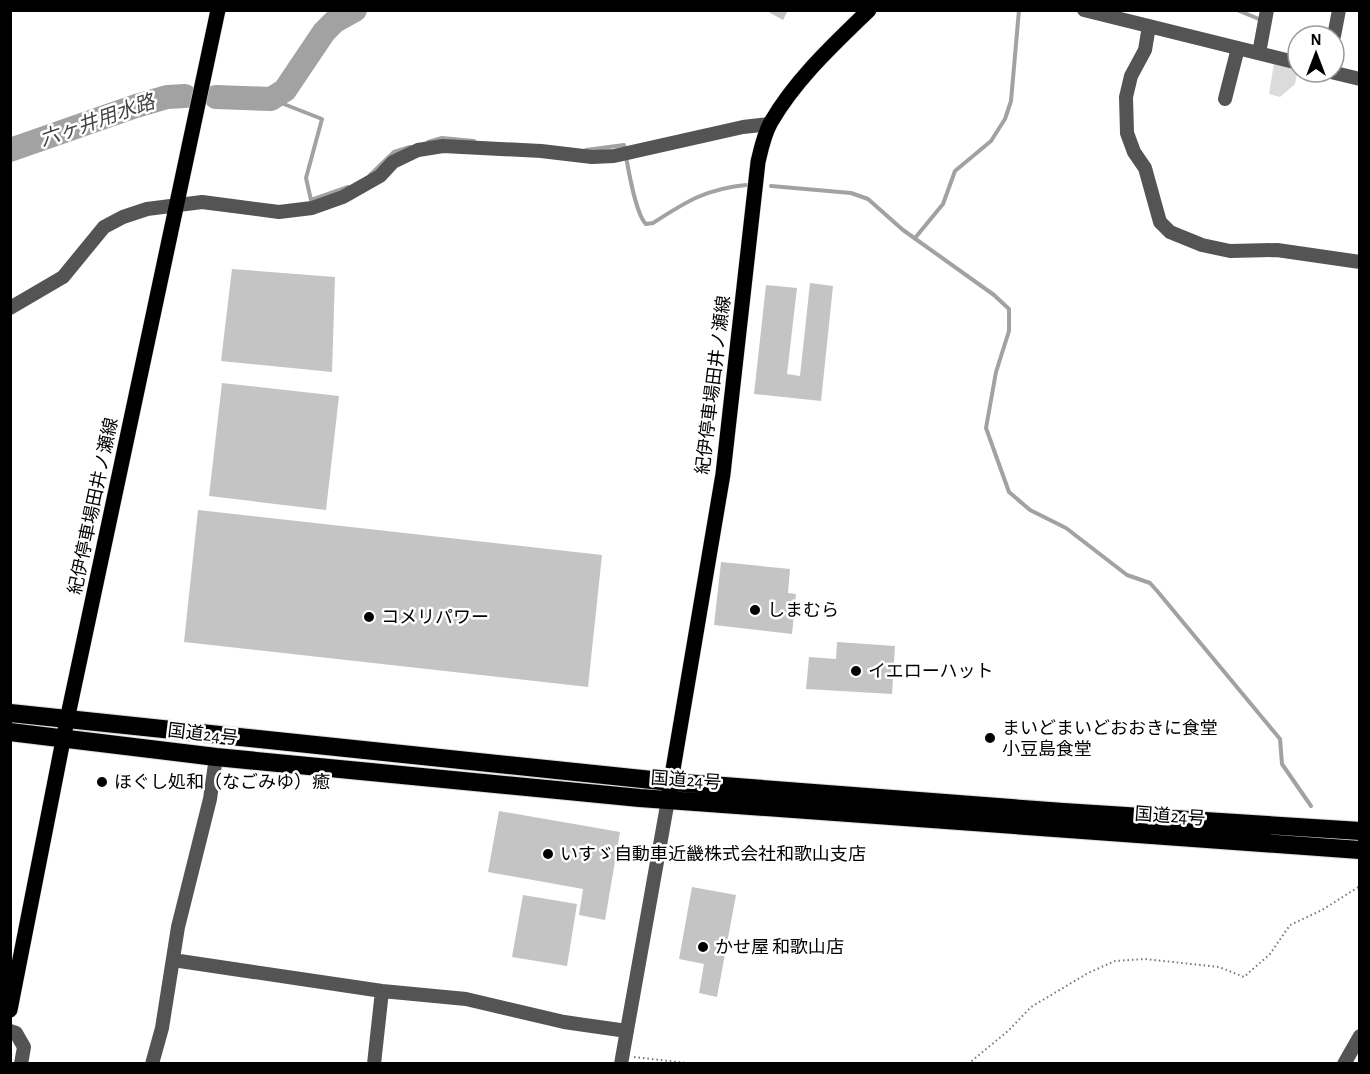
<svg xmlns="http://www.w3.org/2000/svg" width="1370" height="1074" viewBox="0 0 1370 1074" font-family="'Alegreya Sans','Noto Sans JP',sans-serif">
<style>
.green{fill:#dbdbdb}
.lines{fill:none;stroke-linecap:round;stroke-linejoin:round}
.stream{stroke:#a2a2a2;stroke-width:4}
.river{stroke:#a2a2a2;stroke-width:24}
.building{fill:#c4c4c4}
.major-casing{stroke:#dbdbdb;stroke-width:16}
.highway-casing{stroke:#dbdbdb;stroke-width:20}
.path{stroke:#767676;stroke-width:2;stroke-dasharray:1.5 3;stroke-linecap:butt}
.minor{stroke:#545454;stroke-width:14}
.major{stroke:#000;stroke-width:15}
.highway{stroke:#000;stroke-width:18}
.poi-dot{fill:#000;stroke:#fff;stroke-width:2}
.labels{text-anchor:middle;stroke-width:5;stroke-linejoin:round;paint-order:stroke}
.street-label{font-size:18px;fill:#000;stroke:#fff}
.poi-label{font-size:18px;fill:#000;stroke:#fff;text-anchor:start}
.water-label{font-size:20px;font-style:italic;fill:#434343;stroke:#fff}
</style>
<rect width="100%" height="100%" fill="#fff"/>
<!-- green -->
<path class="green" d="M1274,63l24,6 -3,15 -15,13 -11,-3z"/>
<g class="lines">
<!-- stream -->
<path class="stream" d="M1237,10l22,9
M271,99l51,20 -16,59 5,22 37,-13
M428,142l14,-4 32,3
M586,150l38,-5c3,17 11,69 22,79l7,-1c34,-22 53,-34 93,-38
M370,175l24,-23 16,-5
M771,186l80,7 17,6 35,31 91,65 15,14v22l-13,41 -10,56 23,64 21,18 36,18 61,47 23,8 8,9 122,147 2,25 29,42
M915,238l28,-34 12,-33 36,-30 14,-22 6,-18 8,-91"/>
<!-- river -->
<path class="river" d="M216,97l55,2 14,-9 39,-58 11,-11 20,-11
M10,150l126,-44 31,-9 18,-1"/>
</g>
<!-- building -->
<path class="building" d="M765,10h23l-5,10z
M232,269l103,8 -3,95 -111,-11z
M810,283l23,3 -12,115 -67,-7 12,-109 31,3 -10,86 13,2z
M222,383l117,13 -13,114 -117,-14z
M198,510l404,45 -14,132 -404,-45z
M721,562l69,7 -2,24 8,1 -4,40 -78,-9z
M837,642l58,4 -3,48 -86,-5 3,-32 27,2z
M499,811l121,21 -15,88 -26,-5 4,-26 -95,-17z
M692,887l44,8 -19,102 -18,-4 5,-29 -25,-5z
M523,895l54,9 -10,62 -55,-9z"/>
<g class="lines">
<!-- major casing -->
<g class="major-casing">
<path id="major" d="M669,793l54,-319 35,-312c3,-13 6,-28 13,-40 25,-43 62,-77 98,-112
M10,1010l57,-290 151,-710"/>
</g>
<!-- highway casing -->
<g class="highway-casing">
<path id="highway" d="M10,713l661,69 392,30 297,19
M10,732l206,25 424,41 720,52"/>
</g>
<!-- path -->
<path class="path" d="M634,1057l63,7
M968,1064l40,-33 23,-24 57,-34 27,-12 30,-2 74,8 25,10 26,-23 20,-29 32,-15 38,-24"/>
<!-- minor -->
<path class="minor" d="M1084,10l214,53
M1149,26l-4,24 -14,26 -5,21 1,36 7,19 11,16 15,54 10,10 32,13 28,6 47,-1 83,12
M1334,36l5,-26
M1259,53l8,-43
M1331,72l29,7
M1225,99l13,-51
M10,308l53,-31 41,-50 19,-10 24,-8 55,-7 77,10 33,-4 31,-11 37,-21 13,-14 25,-12 25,-4 98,5 51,6 22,-1 129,-29 27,-3
M173,960l209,31 84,8 98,23 63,9
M10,1031l6,2 8,14 -3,17
M152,1064l10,-36 16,-101 32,-128 6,-42
M374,1064l8,-73
M621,1064l47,-264
M1344,1064l16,-28"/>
<!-- major -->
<use href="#major" class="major"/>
<!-- highway -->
<use href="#highway" class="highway"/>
</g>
<!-- markers -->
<g class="poi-dot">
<circle cx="755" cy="610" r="6"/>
<circle cx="369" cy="617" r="6"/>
<circle cx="856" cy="671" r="6"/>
<circle cx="990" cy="738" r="6"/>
<circle cx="102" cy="782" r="6"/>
<circle cx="548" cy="854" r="6"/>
<circle cx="703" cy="947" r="6"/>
</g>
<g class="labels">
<!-- street labels -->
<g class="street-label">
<text transform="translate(713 385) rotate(-83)" y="6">紀伊停車場田井ノ瀬線</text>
<text transform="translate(93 506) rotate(-78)" y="6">紀伊停車場田井ノ瀬線</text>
<text transform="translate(203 734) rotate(7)" y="6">国道24号</text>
<text transform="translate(686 780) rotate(4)" y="6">国道24号</text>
<text transform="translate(1170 816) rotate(4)" y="6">国道24号</text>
</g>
<!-- poi labels -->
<g class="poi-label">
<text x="767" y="616">しまむら</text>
<text x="381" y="623">コメリパワー</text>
<text x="868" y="677">イエローハット</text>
<text x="1002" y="734">まいどまいどおおきに食堂<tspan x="1002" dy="21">小豆島食堂</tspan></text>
<text x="114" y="788">ほぐし処和（なごみゆ）癒</text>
<text x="560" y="860">いすゞ自動車近畿株式会社和歌山支店</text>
<text x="715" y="953">かせ屋 和歌山店</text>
</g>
<!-- water labels -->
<g class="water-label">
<text transform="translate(97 120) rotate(-19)" y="7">六ヶ井用水路</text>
</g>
</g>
<!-- border -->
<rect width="1370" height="1074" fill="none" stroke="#000000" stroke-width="24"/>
<!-- north arrow -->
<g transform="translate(1316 54)"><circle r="28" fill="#ffffff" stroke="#999999" stroke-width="1.5"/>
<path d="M0-4.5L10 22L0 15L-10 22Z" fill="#000000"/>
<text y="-9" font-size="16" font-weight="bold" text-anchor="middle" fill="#000000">N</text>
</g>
</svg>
